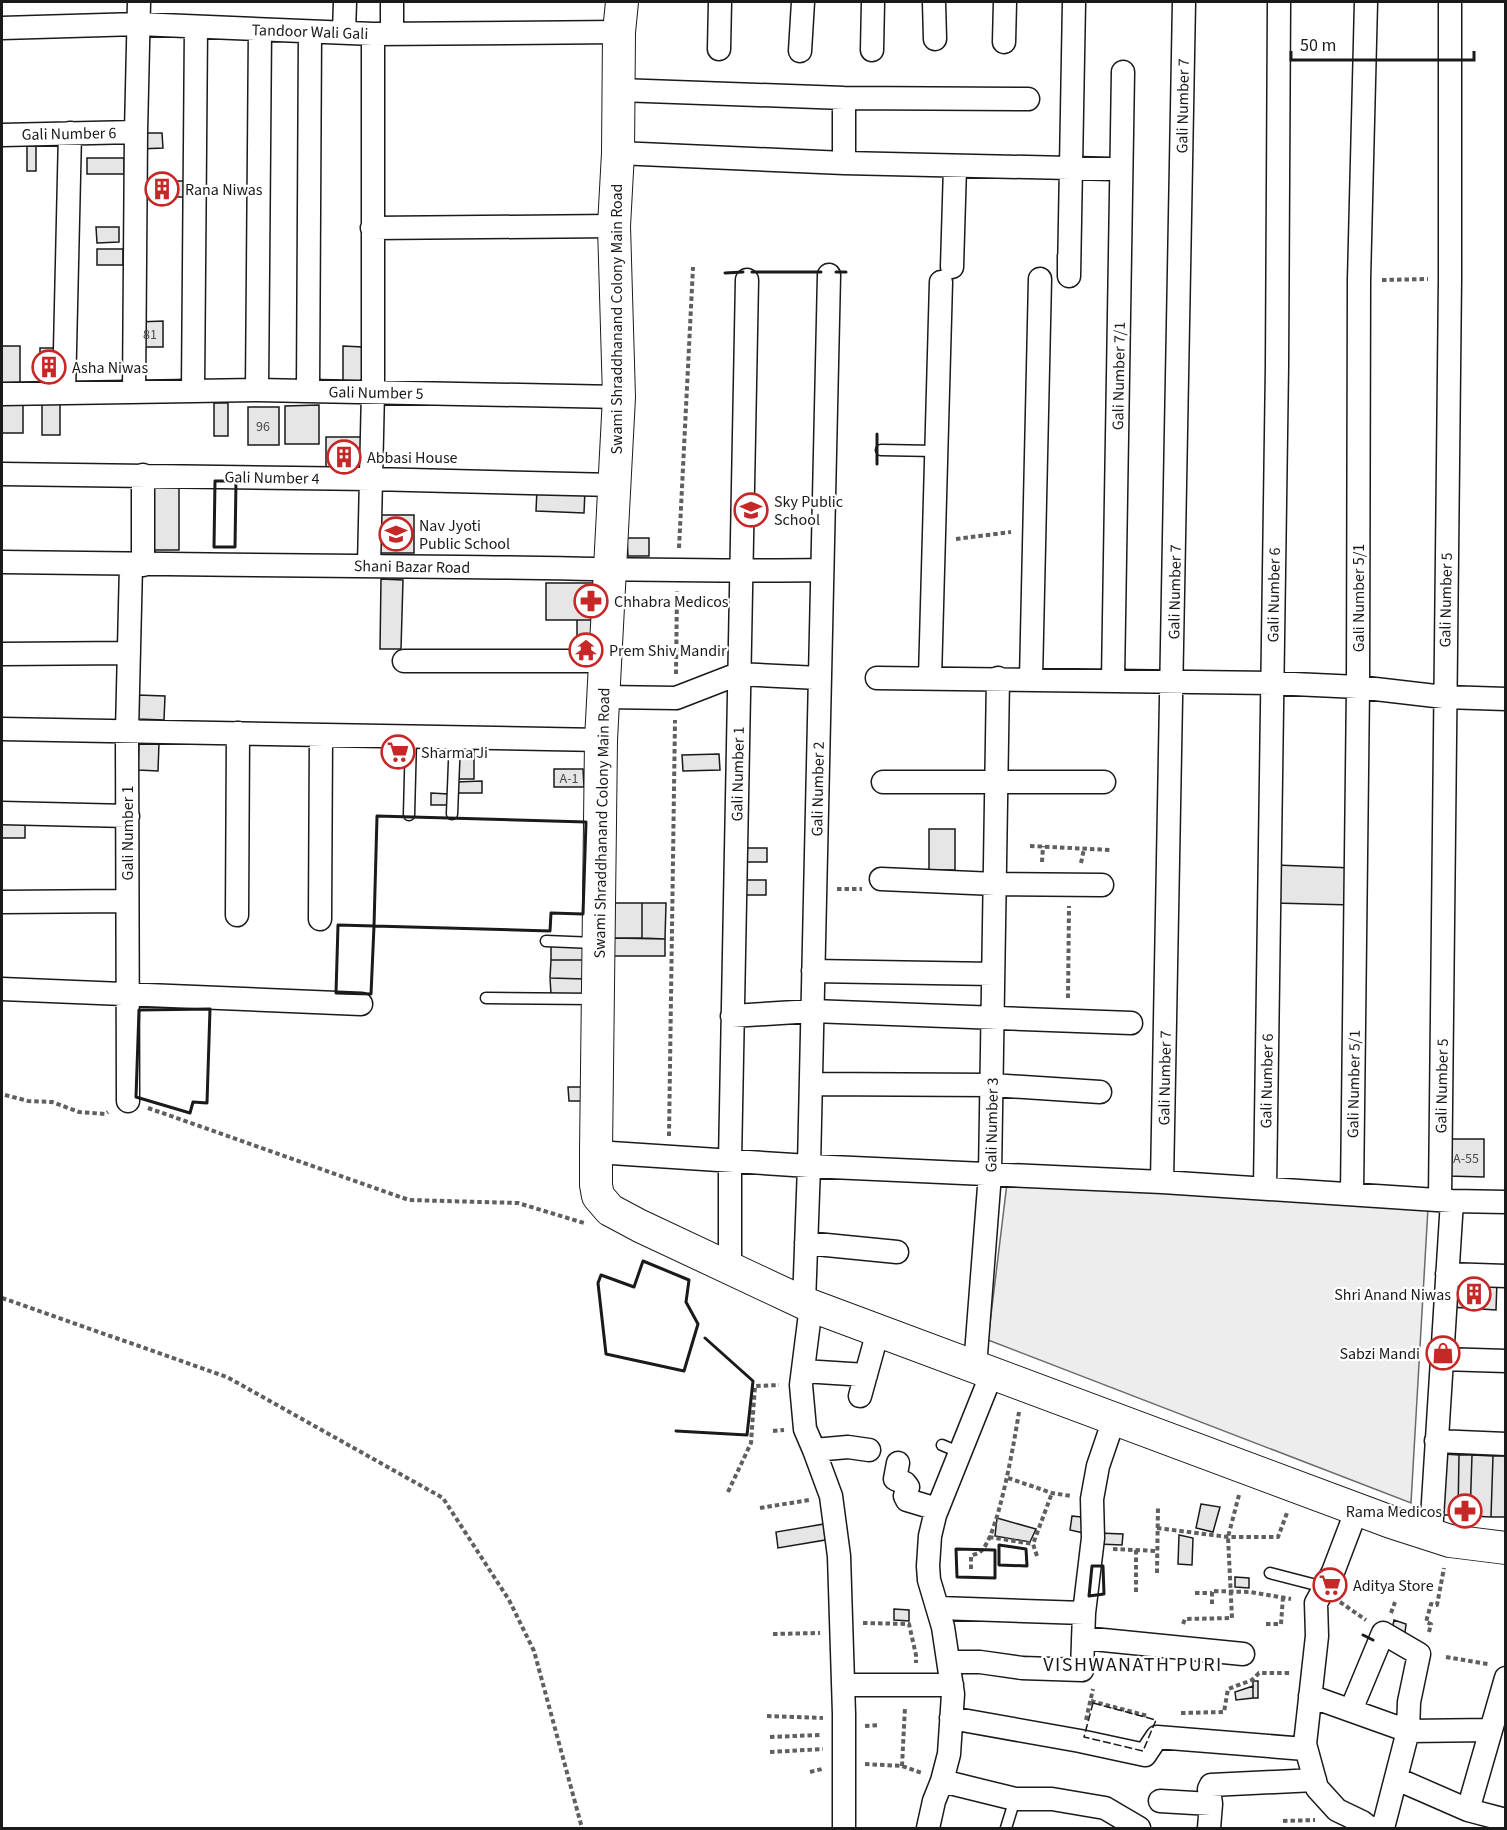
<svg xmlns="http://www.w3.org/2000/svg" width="1507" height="1830" viewBox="0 0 1507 1830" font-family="'Source Sans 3',sans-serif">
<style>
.built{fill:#ededed;stroke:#6a6a6a;stroke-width:1.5}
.building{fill:#e6e6e6;stroke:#1a1a1a;stroke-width:1.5}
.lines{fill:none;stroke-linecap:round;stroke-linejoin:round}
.lane-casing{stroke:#1a1a1a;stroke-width:13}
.street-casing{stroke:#1a1a1a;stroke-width:25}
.secondary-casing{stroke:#1a1a1a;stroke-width:34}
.path{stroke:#5f5f5f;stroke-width:4;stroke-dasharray:4.5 3;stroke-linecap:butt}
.lane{stroke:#fff;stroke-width:10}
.street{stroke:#fff;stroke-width:22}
.secondary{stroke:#fff;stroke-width:32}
.fence{stroke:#1a1a1a;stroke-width:1.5;stroke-dasharray:8 3;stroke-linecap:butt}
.wall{stroke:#1a1a1a;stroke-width:3}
.labels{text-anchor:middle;stroke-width:4.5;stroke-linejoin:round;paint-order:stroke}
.number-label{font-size:14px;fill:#4d4d4d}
.street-label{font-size:16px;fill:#1a1a1a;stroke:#fff}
.poi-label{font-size:16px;fill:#1a1a1a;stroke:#fff;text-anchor:start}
.quarter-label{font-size:20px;letter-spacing:1.5px;fill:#1a1a1a;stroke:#fff}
</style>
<rect width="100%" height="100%" fill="#fff"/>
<!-- built -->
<path class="built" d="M1007,1183l421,25 -17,295 -423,-163z"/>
<!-- building -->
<path class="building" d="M140,133h22l1,15 -23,1z
M27,142h9v29h-9z
M87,158h37v16h-37z
M140,181h45l1,16h-46z
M96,227h23v15l-22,1z
M97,249h26v16h-26z
M163,321v26h-25v-25z
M2,346h18v37l-18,1z
M343,346l20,1v38h-20z
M40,348h18v38h-18z
M42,397h18v38h-18z
M2,399h21v34h-21z
M214,403h14v33h-14z
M319,405v39h-34v-38z
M248,407h31v38h-31z
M326,437h37v39h-37z
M147,481h32v69h-32z
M537,489l48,1 -1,23 -48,-2z
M377,515h37v38h-37z
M627,538h22v18h-21z
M381,579l22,1 -2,69h-21z
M546,583h49v37h-49z
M577,620h18l-1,24h-17z
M137,695l28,1 -1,24 -27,-1z
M139,742l20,1 -1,28 -20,-1z
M474,748v31h-15v-30z
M719,754l1,16 -37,1 -1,-16z
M554,769h29l1,18h-30z
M482,781v12h-26v-11z
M431,793l17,1v11h-17z
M2,819h23v19h-23z
M929,829h26v41h-26z
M739,848h28v14h-28z
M1276,865l77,3 -1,37 -78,-2z
M737,880h29v15h-29z
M614,903h28v35h-28z
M642,903h24l-1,36 -23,-1z
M614,938l51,1v17h-51z
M551,945l34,1v14h-34z
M551,960h34l-1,19 -34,-1z
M550,978l34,1 1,15h-34z
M568,1087h15l1,14h-15z
M1448,1139h36v38l-37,-1z
M1452,1279l45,2 -1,29 -46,-3z
M1444,1454l15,1 -1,60h-15z
M1459,1455h13l-2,61 -12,-1z
M1472,1455l21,1 -2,61 -21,-1z
M1493,1456h13v61h-15z
M1201,1504l19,3 -7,25 -17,-4z
M1072,1516l18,2 -2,16 -18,-4z
M997,1518l39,11 -6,13 -35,-6z
M824,1524l1,16 -47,8 -2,-16z
M1098,1533l25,1 -1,11 -24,-1z
M1179,1535l14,3 -1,27 -14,-1z
M1235,1577l14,1v10l-14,-1z
M894,1609l15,1v11l-15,-1z
M1394,1620l12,4 -2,18 -13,-8z
M1253,1681h5v17h-5z
M1253,1686v12l-17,2 -1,-8z"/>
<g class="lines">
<!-- lane casing -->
<g class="lane-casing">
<path id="lane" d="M881,450l55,1
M452,814l3,-77
M409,815l2,-78
M546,941l49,2
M486,998l108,1
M942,1445l19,8
M1270,1573l54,14
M1006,1828l9,-29"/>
</g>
<!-- street casing -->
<g class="street-casing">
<path id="street" d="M392,2v31
M934,2l1,37
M2,28l136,-4 235,10 246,-2
M344,32l1,-30
M1004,42l1,-40
M719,49l1,-47
M872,50l1,-48
M800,51l3,-49
M619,90l225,8 184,1
M2,135l134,-3
M618,153l226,10 268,6
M844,163v-65
M372,228l242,-2
M1069,256v20l5,-274
M952,267l3,-100
M193,390l3,-363
M257,390l3,-360
M308,391l2,-359
M134,392l2,-260 3,-130
M64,393l6,-260
M2,394l255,-4 362,7
M2,474l369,5 243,6
M2,562c152,3 305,3 457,5 121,1 242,5 363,3
M143,565v-90
M369,566l4,-175v-357
M2,654l127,-1
M404,661h202
M877,678l395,5 86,4 86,10 62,2
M930,678l11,-396
M1031,679l9,-400
M1113,680l10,-608
M604,697l72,1 62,-24 81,4
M2,729l599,11
M883,782h221
M2,813l126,3
M881,879l114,5 107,1
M2,902l125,-1
M237,915l1,-182
M320,919l1,-184
M813,971l180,3
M2,989l359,15
M732,1016l80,-5 319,12
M811,1084l181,1 108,7
M128,1101l-1,-370 4,-166
M596,1152l213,14 353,16 290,19 54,1
M1162,1182l22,-1180
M1265,1188l12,-822 2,-364
M1352,1194l6,-507 1,-407 7,-278
M1440,1199l10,-920v-277
M806,1243l91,9
M730,1268v-107l17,-881
M1447,1274l59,2
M804,1303l5,-137 20,-891
M811,1306l-10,79 4,44 9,21 17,46 8,60 5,158v114
M1442,1359l64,2
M975,1367l15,-193 8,-496
M803,1371l63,4
M860,1396l18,-65
M1436,1441l70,3
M814,1450l34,-3 21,3
M898,1463l-3,16 10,4 3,4 -3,9 2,4 30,9
M1357,1509l-24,63 -17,31 1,33 -12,108 12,44 20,22 25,12 8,6
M1431,1534l21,-333
M939,1608l145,5
M1083,1638l160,16
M949,1662h31l42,6 60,2 2,-57 9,-75 -1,-39 6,-33 16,-47
M843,1685h109
M1310,1696l98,35 82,-1
M1351,1710l32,-77 36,21 -10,48 -1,29 -25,97
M951,1718l129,23 65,14 12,-18 148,12
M1397,1779l71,31 38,10
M942,1781l73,18h37l53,9 34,20
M1160,1801l51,3
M1468,1810l38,-132
M928,1828l6,-27 8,-20 7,-27 4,-60 -10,-67 -14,-47 -1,-14 2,-30 5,-21 57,-142
M1209,1828l2,-24 -2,-15 2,-4 104,-5"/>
</g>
<!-- secondary casing -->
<g class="secondary-casing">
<path id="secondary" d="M622,2l-3,30 -1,121 -4,73 5,171 -18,343 -5,412v33l2,11 12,14 30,16 164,77 587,219 59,19 56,7"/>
</g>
<!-- path -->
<path class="path" d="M1382,280l46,-1
M956,539l55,-7
M679,548l14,-281
M676,674l1,-83
M1030,846l80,4
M1042,862l1,-16
M1081,863l3,-14
M837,889h25
M1068,998l1,-92
M5,1095l23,6 24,1 27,10 26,2 3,-2
M148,1108l261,92 109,3 66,20
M669,1136l6,-416
M2,1298l225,79 216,121 66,102 25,51 48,177
M773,1431l11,-1
M1008,1478l44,15 19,3
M728,1492l23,-49 4,-57 24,-1
M760,1508l49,-8
M1157,1528l71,9h50l9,-24
M989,1537l44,7
M1113,1549l44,2
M1136,1550v45
M1037,1556l-4,-12 19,-51
M971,1569v-13c3,-2 7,-2 9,-4 18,-13 35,-115 39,-140
M1157,1573l1,-67
M1195,1593h17
M1340,1602l26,18
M1212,1604v-13l38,1 41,7
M1391,1613l4,-11
M863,1623l46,1 7,31v8
M1183,1624l2,-5 47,-1 -4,-81 11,-42
M1266,1624h15l2,-27
M1429,1632l2,-8 -5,-2 5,-18 6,1 7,-37
M773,1634l47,-1
M1446,1657l42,7
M1091,1701l57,15
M1181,1713l43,-1 4,-23 24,-9 7,-7h31
M767,1716l56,2
M1086,1720l7,-31
M865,1726l15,-1
M770,1737l50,-2
M770,1752l53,-3
M865,1764l37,2 20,7
M902,1766l3,-59
M810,1772l12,-3
M1283,1821l32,-1"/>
<!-- lane -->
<use href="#lane" class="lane"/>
<!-- street -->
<use href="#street" class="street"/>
<!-- secondary -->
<use href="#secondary" class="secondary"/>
<!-- fence -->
<path class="fence" d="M1093,1703l63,17 -13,31 -59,-14z"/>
<!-- wall -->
<path class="wall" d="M752,272h69
M836,272h10
M725,273l18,-1
M877,464v-30
M215,481h21l-1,66h-21z
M377,816l209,6 -3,92 -32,-1 -1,18 -176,-5z
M338,925l36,1 -3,68 -35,-1z
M210,1009l-3,94 -14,-1 -3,11 -54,-16 3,-87z
M643,1261l46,19 -3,22 12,22 -14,47 -78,-17 -8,-71 3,-8 33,12z
M676,1431l71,4 6,-54 -48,-43
M999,1545l27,4 1,17 -28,-1z
M956,1549l39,1v28l-38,-1z
M1092,1566h11l1,28 -15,2z
M1363,1635l10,5"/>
</g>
<!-- icons -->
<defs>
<g id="building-ring" transform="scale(1.725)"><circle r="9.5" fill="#fff" stroke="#c62828" stroke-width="1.5"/><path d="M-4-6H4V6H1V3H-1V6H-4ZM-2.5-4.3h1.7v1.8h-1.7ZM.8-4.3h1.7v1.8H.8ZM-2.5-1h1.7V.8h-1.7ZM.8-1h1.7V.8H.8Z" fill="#c62828"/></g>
<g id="school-ring" transform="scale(1.725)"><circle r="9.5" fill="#fff" stroke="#c62828" stroke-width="1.5"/><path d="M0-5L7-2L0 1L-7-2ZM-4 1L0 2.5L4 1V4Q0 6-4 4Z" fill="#c62828"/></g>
<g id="pharmacy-ring" transform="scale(1.725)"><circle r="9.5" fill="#fff" stroke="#c62828" stroke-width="1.5"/><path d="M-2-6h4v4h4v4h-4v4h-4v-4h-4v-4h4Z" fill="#c62828"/></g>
<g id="temple-ring" transform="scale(1.725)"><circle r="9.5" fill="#fff" stroke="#c62828" stroke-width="1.5"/><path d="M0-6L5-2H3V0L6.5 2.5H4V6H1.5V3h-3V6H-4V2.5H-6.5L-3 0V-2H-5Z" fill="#c62828"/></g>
<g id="supermarket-ring" transform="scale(1.725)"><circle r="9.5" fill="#fff" stroke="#c62828" stroke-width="1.5"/><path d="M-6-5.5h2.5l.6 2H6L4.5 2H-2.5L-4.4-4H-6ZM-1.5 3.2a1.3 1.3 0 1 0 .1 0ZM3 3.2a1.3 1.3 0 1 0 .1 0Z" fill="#c62828"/></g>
<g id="shop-ring" transform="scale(1.725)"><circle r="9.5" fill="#fff" stroke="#c62828" stroke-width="1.5"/><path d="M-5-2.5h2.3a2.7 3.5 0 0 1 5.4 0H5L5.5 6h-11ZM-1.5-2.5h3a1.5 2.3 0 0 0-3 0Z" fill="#c62828"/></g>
</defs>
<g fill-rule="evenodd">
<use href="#building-ring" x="162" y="189"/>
<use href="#building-ring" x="49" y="367"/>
<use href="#building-ring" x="344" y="457"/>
<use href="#school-ring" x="751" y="510"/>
<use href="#school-ring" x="396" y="534"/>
<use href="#pharmacy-ring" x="591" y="601"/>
<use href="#temple-ring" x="586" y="650"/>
<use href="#supermarket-ring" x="398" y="752"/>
<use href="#building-ring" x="1474" y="1294"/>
<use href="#shop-ring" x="1443" y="1353"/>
<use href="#pharmacy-ring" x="1465" y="1511"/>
<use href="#supermarket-ring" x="1330" y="1585"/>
</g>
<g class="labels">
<!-- number labels -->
<g class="number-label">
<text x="150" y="339">81</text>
<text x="263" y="431">96</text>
<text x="569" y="783">A-1</text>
<text x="1466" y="1163">A-55</text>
</g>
<!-- street labels -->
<g class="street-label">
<text transform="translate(310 31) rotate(2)" y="6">Tandoor Wali Gali</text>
<text transform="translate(1182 106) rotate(-89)" y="6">Gali Number 7</text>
<text transform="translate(69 133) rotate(-1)" y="6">Gali Number 6</text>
<text transform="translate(616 319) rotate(-90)" y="6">Swami Shraddhanand Colony Main Road</text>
<text transform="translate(1118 376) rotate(-89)" y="6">Gali Number 7/1</text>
<text transform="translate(376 392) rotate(1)" y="6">Gali Number 5</text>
<text transform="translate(272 477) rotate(1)" y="6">Gali Number 4</text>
<text transform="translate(412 566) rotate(1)" y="6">Shani Bazar Road</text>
<text transform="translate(1174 592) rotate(-89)" y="6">Gali Number 7</text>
<text transform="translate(1273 595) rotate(-89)" y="6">Gali Number 6</text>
<text transform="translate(1358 598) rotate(-90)" y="6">Gali Number 5/1</text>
<text transform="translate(1445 600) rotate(-89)" y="6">Gali Number 5</text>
<text transform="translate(737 774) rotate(-89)" y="6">Gali Number 1</text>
<text transform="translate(817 789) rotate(-89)" y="6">Gali Number 2</text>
<text transform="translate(601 823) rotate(-89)" y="6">Swami Shraddhanand Colony Main Road</text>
<text transform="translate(127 833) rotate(-90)" y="6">Gali Number 1</text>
<text transform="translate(1164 1078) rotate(-89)" y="6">Gali Number 7</text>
<text transform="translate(1266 1081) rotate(-89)" y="6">Gali Number 6</text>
<text transform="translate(1353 1084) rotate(-89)" y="6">Gali Number 5/1</text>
<text transform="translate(1441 1086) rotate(-89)" y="6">Gali Number 5</text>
<text transform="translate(991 1125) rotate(-89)" y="6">Gali Number 3</text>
</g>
<!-- poi labels -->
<g class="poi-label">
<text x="185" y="195">Rana Niwas</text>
<text x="72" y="373">Asha Niwas</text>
<text x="367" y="463">Abbasi House</text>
<text x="774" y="507">Sky Public<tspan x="774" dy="18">School</tspan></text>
<text x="419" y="531">Nav Jyoti<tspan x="419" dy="18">Public School</tspan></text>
<text x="614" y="607">Chhabra Medicos</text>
<text x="609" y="656">Prem Shiv Mandir</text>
<text x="421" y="758">Sharma Ji</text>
<text x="1451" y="1300" text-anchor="end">Shri Anand Niwas</text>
<text x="1420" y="1359" text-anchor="end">Sabzi Mandi</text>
<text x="1442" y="1517" text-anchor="end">Rama Medicos</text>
<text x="1353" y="1591">Aditya Store</text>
</g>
<!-- quarter labels -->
<g class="quarter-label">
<text x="1133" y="1671">VISHWANATH PURI</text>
</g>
</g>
<!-- border -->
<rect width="1507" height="1830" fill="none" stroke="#1a1a1a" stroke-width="6"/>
<!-- scale -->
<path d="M1291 51v9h183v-9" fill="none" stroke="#1a1a1a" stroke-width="3"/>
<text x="1300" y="51" font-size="18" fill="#1a1a1a" stroke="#ffffff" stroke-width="4.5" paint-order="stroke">50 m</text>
</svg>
